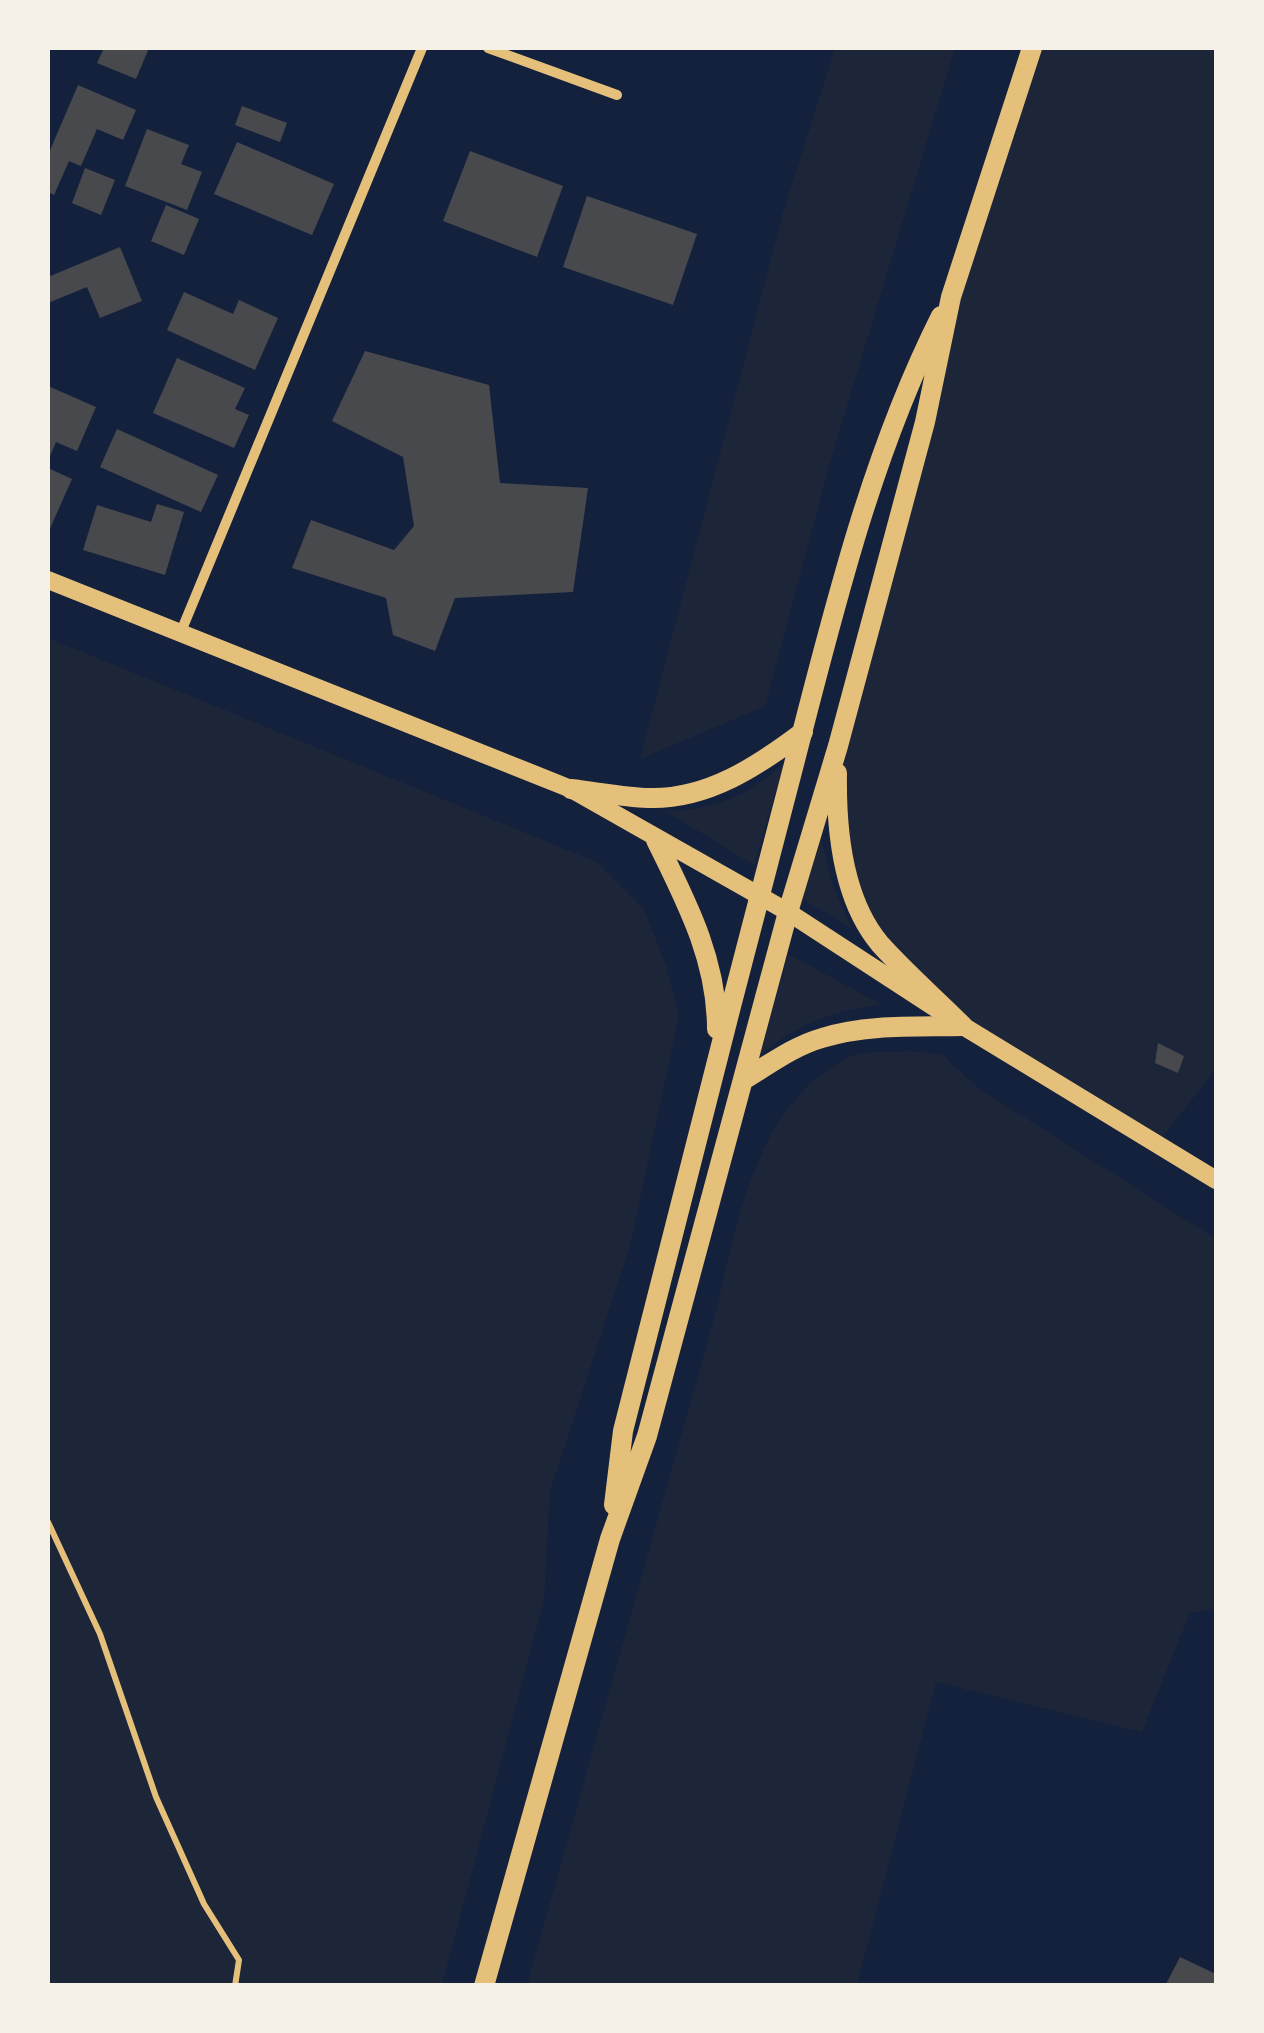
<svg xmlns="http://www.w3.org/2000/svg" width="1264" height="2033" viewBox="0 0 1264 2033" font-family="'DejaVu Sans',sans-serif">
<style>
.green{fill:#1d2539}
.building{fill:#48494c}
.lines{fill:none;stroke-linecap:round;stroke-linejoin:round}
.path{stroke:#e5c07b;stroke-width:6}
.minor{stroke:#e5c07b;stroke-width:10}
.tertiary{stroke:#e5c07b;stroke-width:18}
.secondary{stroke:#e5c07b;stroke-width:20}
</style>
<rect width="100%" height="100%" fill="#14213d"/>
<!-- green -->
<path class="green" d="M835,48h120l-124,411 -66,247 -125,53 143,-546z
M1032,48h184v1021l-59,75 -194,-118 -84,-84 -31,-60 -10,-136 113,-449z
M48,638l549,224 47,47 22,57 13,50 -49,230 -80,245 -6,109 -102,385h-394z
M785,761l-31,104 -87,-53c47,-4 86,-16 118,-51z
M820,832l12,51 20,46 -51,-31z
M788,954l94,51c-47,4 -87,20 -122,51z
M908,1051l34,3 36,34 238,151v369l-26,5 -48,119 -206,-50 -79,303h-330l189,-674c21,-90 40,-206 131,-253 16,-8 43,-5 61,-7z"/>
<!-- building -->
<path class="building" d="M104,48h45l-13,31 -39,-16z
M78,85l58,25 -13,30 -26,-11 -16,37 -12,-5 -15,34 -6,-3v-37z
M242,106l45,17 -7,19 -45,-17z
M147,129l42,16 -8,19 21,8 -15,38 -62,-24z
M237,142l97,42 -22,51 -98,-41z
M470,151l93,35 -26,71 -94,-36z
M85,168l30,12 -14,35 -29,-12z
M587,196l110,38 -24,71 -110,-38z
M166,205l33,14 -15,36 -33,-14z
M120,247l22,54 -42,17 -13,-31 -39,16v-26z
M184,292l49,22 6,-14 39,18 -23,52 -88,-40z
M365,351l124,34 11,98 88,5 -15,104 -118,6 -20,53 -42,-16 -7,-37 -94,-30 19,-48 83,30 20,-24 -11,-69 -71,-36z
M177,358l68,30 -10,21 14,6 -15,33 -81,-35z
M48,386l48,21 -19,44 -21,-9 -8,19z
M117,429l101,46 -17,37 -101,-45z
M48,468l24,11 -24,54z
M157,504l27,8 -19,63 -82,-25 14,-45 54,17z
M1158,1043l26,13 -6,17 -23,-10z
M1180,1957l36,17v12h-51z"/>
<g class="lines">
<!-- path -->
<path class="path" d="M48,1522l52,112 56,163 48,107 35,56 -4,26"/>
<!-- minor -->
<path class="minor" d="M488,48l129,47
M180,634l242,-586"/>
<!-- tertiary -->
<path class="tertiary" d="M48,580l523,209 217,123 175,114 253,154"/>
<!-- secondary -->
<path class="secondary" d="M837,773c-1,56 6,127 43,171 26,29 56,55 83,82
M571,789c26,3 52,8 77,9 59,2 110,-32 155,-66
M656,840c30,61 61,119 61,189
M745,1079c25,-15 49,-33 77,-41 45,-14 94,-11 141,-12
M614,1505l9,-74c54,-214 108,-427 164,-640 42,-160 79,-326 154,-475
M484,1986l126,-447 37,-103 141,-524 50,-166 87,-324 26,-125 81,-249"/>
</g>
<!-- border -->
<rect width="1264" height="2033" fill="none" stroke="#f6f1e7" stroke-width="100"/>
</svg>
